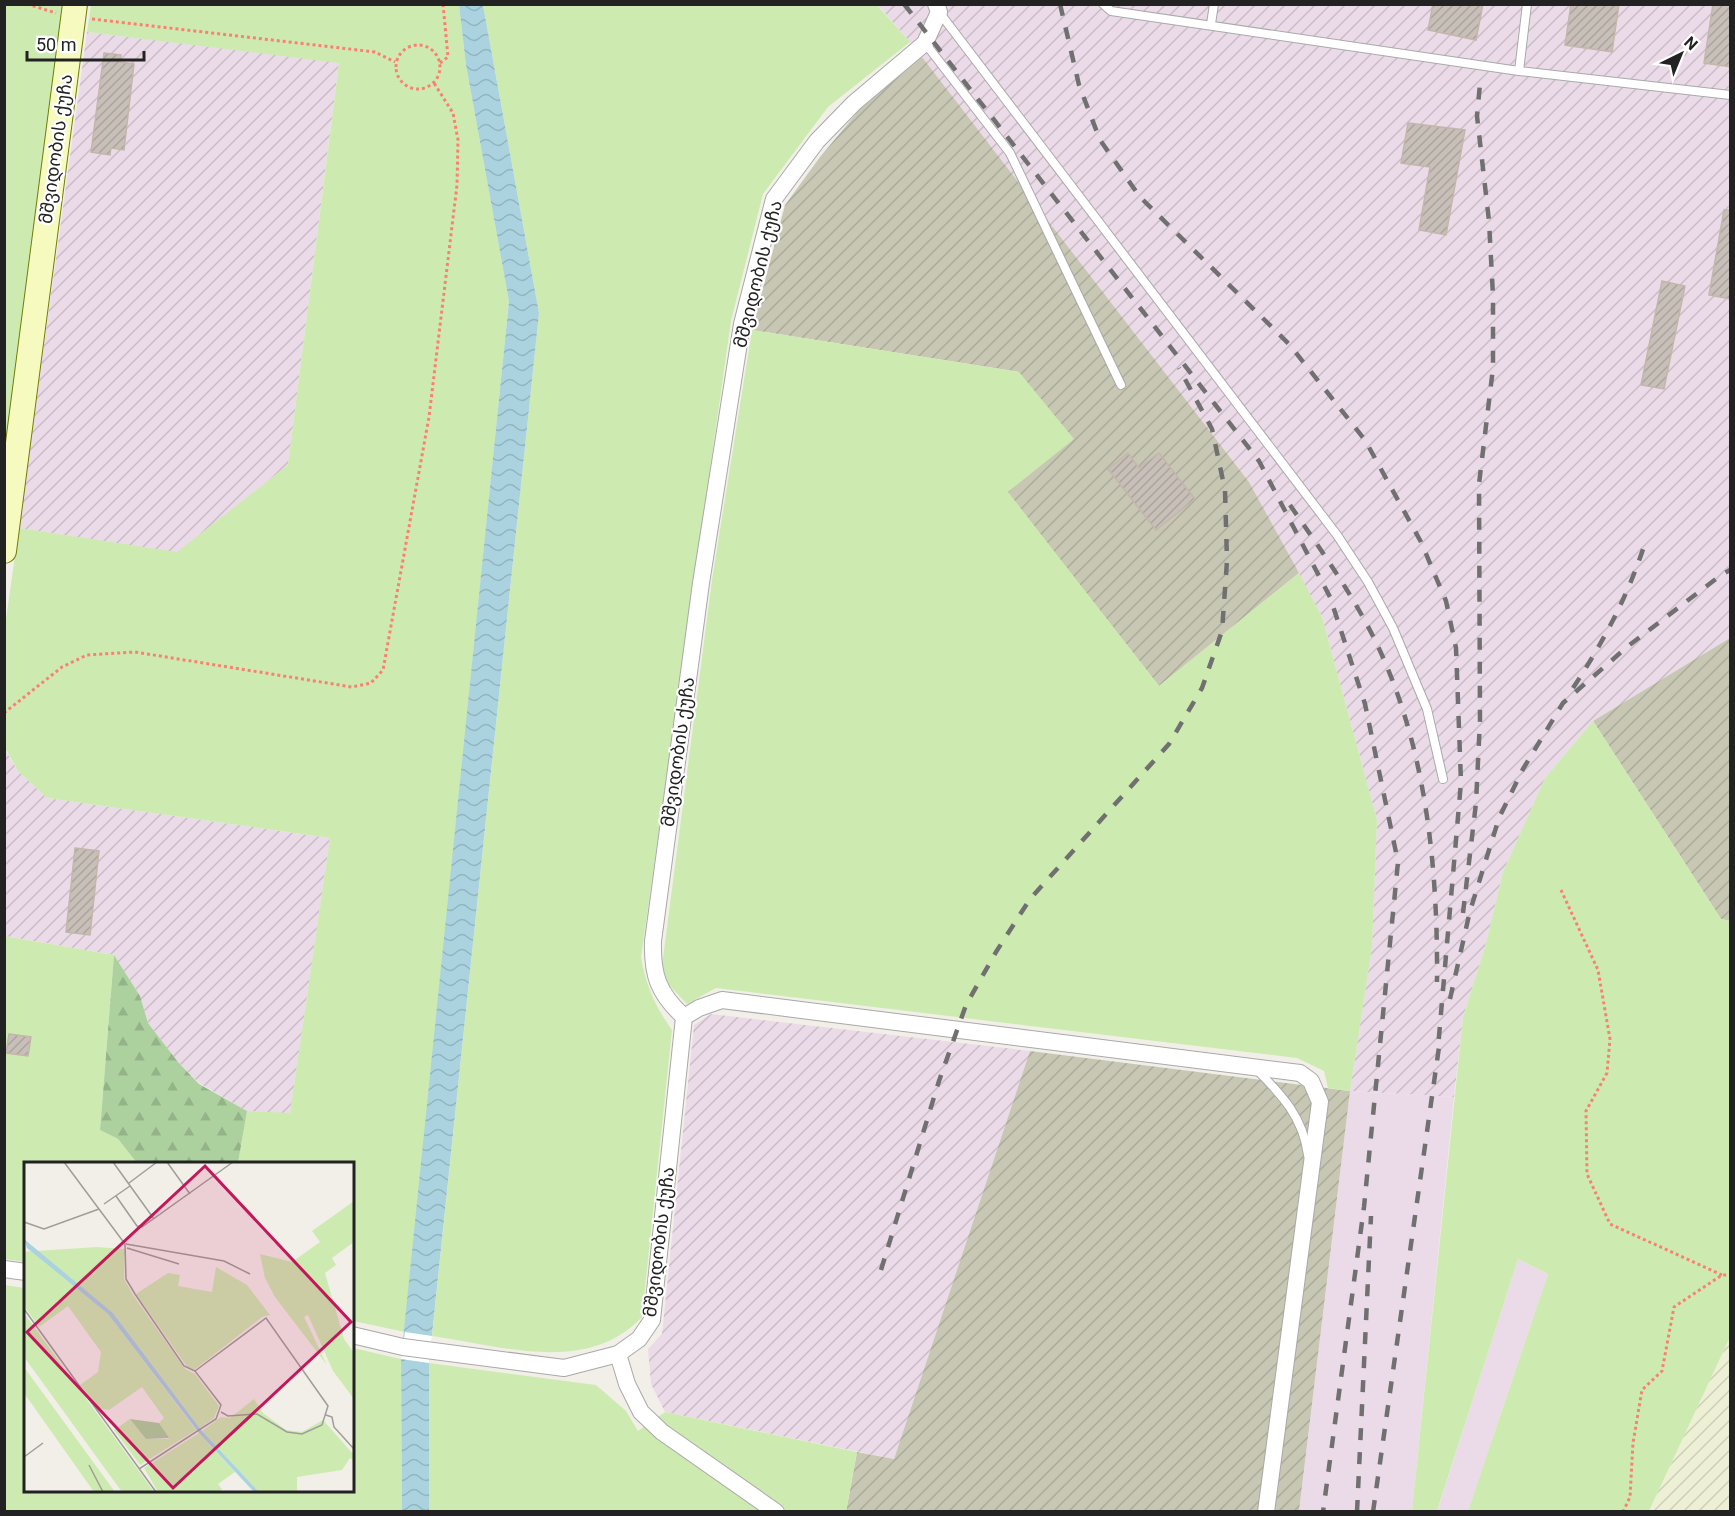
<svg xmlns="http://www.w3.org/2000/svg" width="1735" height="1516" viewBox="0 0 1735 1516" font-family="Roboto,'Noto Sans Georgian',sans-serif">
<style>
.industrial{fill:url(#industrial-furrows)}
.railway{fill:#ebdbe8}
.construction{fill:url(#construction-furrows)}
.farmland{fill:url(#farmland-furrows)}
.grass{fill:#cdebb0}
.forest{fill:url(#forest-firs)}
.water{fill:url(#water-waves)}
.pier{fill:#fff}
.building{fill:url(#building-hatch);stroke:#c4b6ab;stroke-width:1.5}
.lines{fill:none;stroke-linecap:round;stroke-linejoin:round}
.service-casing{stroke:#a9a9a9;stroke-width:10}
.minor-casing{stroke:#a9a9a9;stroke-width:18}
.secondary-casing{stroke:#707d05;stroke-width:26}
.path{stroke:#fa8072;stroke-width:3;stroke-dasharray:3 3;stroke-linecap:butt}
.service{stroke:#fff;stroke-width:8}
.minor{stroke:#fff;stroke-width:16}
.secondary{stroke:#f7fabf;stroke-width:24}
.rail{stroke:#707070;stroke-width:4.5;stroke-dasharray:12 12;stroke-linecap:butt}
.labels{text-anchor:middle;stroke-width:4.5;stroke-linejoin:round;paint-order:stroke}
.street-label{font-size:18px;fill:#222;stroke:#fff}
.inset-road{fill:none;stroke:#9f9d99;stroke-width:1.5}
.view{fill:#c2185b;fill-opacity:0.15;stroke:#c2185b;stroke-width:3}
.inset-edge{fill:none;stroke:#222;stroke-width:3}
</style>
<defs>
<pattern id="industrial-furrows" width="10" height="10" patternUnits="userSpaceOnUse" patternTransform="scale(1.5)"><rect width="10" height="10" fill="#ebdbe8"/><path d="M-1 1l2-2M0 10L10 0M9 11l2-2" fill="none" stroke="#c9bcc7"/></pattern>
<pattern id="construction-furrows" width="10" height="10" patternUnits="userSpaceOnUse" patternTransform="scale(1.5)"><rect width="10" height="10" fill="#c7c7b4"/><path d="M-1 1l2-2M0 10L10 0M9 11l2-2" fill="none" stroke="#abab9a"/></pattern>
<pattern id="farmland-furrows" width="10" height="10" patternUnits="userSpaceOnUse" patternTransform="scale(1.5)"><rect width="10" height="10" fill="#eef0d5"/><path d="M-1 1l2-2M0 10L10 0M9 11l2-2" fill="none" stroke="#ccceb7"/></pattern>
<pattern id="forest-firs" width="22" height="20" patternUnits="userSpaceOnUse" patternTransform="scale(1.5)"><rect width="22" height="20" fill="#add19e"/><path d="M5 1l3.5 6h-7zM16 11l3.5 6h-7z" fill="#95b388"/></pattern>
<pattern id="water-waves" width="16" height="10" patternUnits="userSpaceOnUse" patternTransform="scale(1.5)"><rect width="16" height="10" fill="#aad3df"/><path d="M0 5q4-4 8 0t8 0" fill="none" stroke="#92b5bf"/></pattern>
<pattern id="building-hatch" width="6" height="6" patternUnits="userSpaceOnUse" patternTransform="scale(1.5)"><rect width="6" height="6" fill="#c7bfb8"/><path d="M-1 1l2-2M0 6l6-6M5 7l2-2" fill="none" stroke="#aba49e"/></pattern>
</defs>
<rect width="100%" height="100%" fill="#f2efe9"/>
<!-- industrial -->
<path class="industrial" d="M878,5h852v633l-137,83 -48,57 -42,94 -18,75 -22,70 -9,80 -104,-6 22,-144 5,-127 -55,-203 -73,-135 -339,-440z
M87,32l252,30 -51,403 -111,88 -158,-25z
M4,748l14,23 29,27 283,40 -40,276 -43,-3 -48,-28 -21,-21 -30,-39 -8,-27 -26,-41 -109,-19z
M711,1014l319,37 -136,408 -229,-47 -14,-28 -3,-35 14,-15 32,-309z"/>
<!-- railway -->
<path class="railway" d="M1350,1091l104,6 -42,414 -113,1z
M1518,1259l30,15 -80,237 -31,1z"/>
<!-- construction -->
<path class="construction" d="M922,57l327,425 50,91 -140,113 -152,-194 12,-120 -267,-42 33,-125 35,-48 40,-48z
M1730,638v283l-9,-2 -128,-198z
M1030,1051l320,40 -51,420 -453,1 11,-60 37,7z"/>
<!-- farmland -->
<path class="farmland" d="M1730,1337v174h-81z"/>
<!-- grass -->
<path class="grass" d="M5,5h58l-58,478z
M91,5h368l7,60 43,235 -104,1032 -52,-11 -1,-157 -114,-1 9,-52 43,2 40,-275 -283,-40 -29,-27 -13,-23 -1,-115 15,-105 158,24 111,-87 51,-402 -252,-31z
M483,5h394l33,37 -82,65 -65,87 -32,127 -90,636c5,29 14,49 31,73l-30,287c-54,58 -141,29 -210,19l107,-1023z
M752,330l267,42 55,67 -66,53 151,194 140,-113 23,44 55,203 -5,127 -22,144 -22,-3 -4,-17 -27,-13 -581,-70 -29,16 -21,-22 -4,-16 50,-386z
M1593,721l128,198 9,2v416l-81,174h-181l80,-237 -30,-15 -81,252h-25l51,-494 22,-70 18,-75 42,-94z
M4,936l110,19 -14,175 18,9 19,24 -111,1 -1,98 -20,-3z
M4,1285l21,3 1,202h326l1,-142 48,11 1,152h-397z
M429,1363l167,22 30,26 12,20 27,-19 192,40 -11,59h-417z"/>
<!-- forest -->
<path class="forest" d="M114,955l26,41 8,27 30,39 21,22 48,27 -9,52h-101l-19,-24 -18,-9z"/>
<!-- water -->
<path class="water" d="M459,5h24l56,308 -110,1050v148l-27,1 -1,-153 108,-1058 -43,-236z"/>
<!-- pier -->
<path class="pier" d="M405,1332l27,4 -3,27 -28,-4z"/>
<!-- building -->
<path class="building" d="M1433,4h50l-7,36 -48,-10z
M1571,4h48l-7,48 -47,-7z
M1713,4h18v63l-27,-4z
M104,53l17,2 -1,7 14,2 -10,86 -13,-2 -1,7 -19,-3z
M1408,123l57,7 -19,105 -27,-5 11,-63 -29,-4z
M1724,210h7v89l-22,-4z
M1662,281l23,5 -21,103 -23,-4z
M1128,453l11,15 20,-15 36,46 -39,31 -48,-61z
M75,848l24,3 -9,84 -24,-3z
M9,1034l22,3 -3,19 -22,-3z"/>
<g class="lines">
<!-- service casing -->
<g class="service-casing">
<path id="service" d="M1103,4l8,7 408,60 211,24
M939,12l398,523 31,47 25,46 34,81 16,70
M1211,24l3,-20
M925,43l85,110 111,232
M1519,71l8,-67
M1256,1069c26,26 47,48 52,86"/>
</g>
<!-- minor casing -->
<g class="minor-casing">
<path id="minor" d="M684,1017l15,-9 23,-8 578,73 11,8 9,21 -54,410
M4,1269l22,3
M352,1335l51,12 161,21 54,-14 21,-15 13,-19 32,-303c-26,-24 -32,-42 -31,-76l48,-358 41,-259 32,-125 43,-58 37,-38 71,-60 14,-31 -3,-8
M618,1354l9,30 14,28 21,20 114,80"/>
</g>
<!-- secondary casing -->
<g class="secondary-casing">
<path id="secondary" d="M4,551l71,-547"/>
</g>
<!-- path -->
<path class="path" d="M27,4l29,9
M92,19l283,33 20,10
M396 67a22 22 0 1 1 44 0a22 22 0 1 1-44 0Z
M440,63l8,-6 -5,-53
M4,713l58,-46 25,-12 48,-3 217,35 19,-4 12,-13 46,-253 28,-232 1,-45 -5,-27 -19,-30
M1561,890l37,80 12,69 -3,34 -21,38 1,63 23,50 112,51
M1623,1512l7,-15 3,-54 9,-53 20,-19 12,-64 48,-32h8"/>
<!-- service -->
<use href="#service" class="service"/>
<!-- minor -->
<use href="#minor" class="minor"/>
<!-- secondary -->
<use href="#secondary" class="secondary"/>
<!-- rail -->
<path class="rail" d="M904,4l355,457 71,136 35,107 33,158 -34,345 -41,305
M1060,4l19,81 21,55 40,57 149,147 76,96 56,102 25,59 10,47 5,134 -23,266
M1290,505c24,35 49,70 70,107 64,111 78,244 77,370
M1573,688c31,-47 56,-94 73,-148
M1463,913l13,-110 4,-83 -1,-236 14,-116v-72l-4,-75 -12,-105 3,-32
M1450,999l20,-88 29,-93 24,-49 40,-66 64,-56 94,-72 9,-5
M881,1270l58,-189 27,-76 30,-53 34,-53 139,-155 33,-56 20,-57 5,-70 -2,-71 -13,-61 -33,-61
M1357,1512l14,-296
M1373,1512l67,-472"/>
</g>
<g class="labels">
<!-- street labels -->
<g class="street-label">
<text transform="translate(56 149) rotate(-82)" y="6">მშვიდობის ქუჩა</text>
<text transform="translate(758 274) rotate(-76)" y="6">მშვიდობის ქუჩა</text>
<text transform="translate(678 752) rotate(-82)" y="6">მშვიდობის ქუჩა</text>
<text transform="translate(659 1242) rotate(-83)" y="6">მშვიდობის ქუჩა</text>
</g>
</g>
<!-- overview -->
<g transform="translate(24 1162)">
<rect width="330" height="330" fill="#f2efe9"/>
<path d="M330,39v41l-22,16 4,7 -11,8 19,66 10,14v46l-21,-28 -25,-56 -4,2 23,48 -52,-68 -10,-19 -5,-24 32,8 28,-20 -8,-11zM73,85l28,2 -1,30 9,16 52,74 10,5 24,32 -5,12 -14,10 -87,-115 -77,-62zM7,89l77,63 88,116 -56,35 -26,-35 16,-11 16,20h23l-10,-16 5,-5 -22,-31 -33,23 -11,-2 -18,-23 18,-13 3,-20 -33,-46 -29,21 -15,-21v-54zM192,105l31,18 23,30 -8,2 -68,53 -6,-2 -52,-74 32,-21 12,2 -2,11 34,6zM0,151l130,179h-32l-98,-135zM0,205l91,125h-21l-70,-99zM230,237l9,14 23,17 16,2 21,-12 31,35v6l-4,-3 -8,12 -45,7v15h-38l-57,-61 19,-14 9,1zM175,271l36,39 -17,12 4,5 -3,3h-61l-14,-24z" fill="#cdebb0"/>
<path d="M106,257l29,4 10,15 -23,1z" fill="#add19e"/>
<path d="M0,77l89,74 89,118 57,61h-5l-55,-59 -91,-119 -81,-66z" fill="#aad3df"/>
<path class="inset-road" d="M40,0l61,82 1,35 9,15 49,72 11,5 26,34 -5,14 -77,50M89,0l41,57M143,0l23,32M105,21l28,-21M92,34l21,30 5,1 91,-65M80,42l26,-18M0,60l20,7 55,-20M102,82l98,17 26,13M103,86l52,16M0,147l132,183M171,209l71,-53 62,88 -6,19 -20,9 -15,-2 -30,-18 -29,2 -7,-4M302,253l6,2 2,10 20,22M0,295l19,-14M65,303l14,27"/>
<path class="view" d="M181,4l146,156 -178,166 -146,-156z"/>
<rect width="330" height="330" class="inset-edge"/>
</g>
<!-- border -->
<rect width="1735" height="1516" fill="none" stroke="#222222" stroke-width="12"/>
<!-- north arrow -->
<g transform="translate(1681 54) rotate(43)" stroke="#ffffff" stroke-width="4.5" paint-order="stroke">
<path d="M0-4.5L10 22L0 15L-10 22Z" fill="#222222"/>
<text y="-9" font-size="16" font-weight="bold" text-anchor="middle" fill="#222222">N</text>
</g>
<!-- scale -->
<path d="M27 51v9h117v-9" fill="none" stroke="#222222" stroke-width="3"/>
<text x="36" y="51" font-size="18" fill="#222222" stroke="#ffffff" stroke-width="4.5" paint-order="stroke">50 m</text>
</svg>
